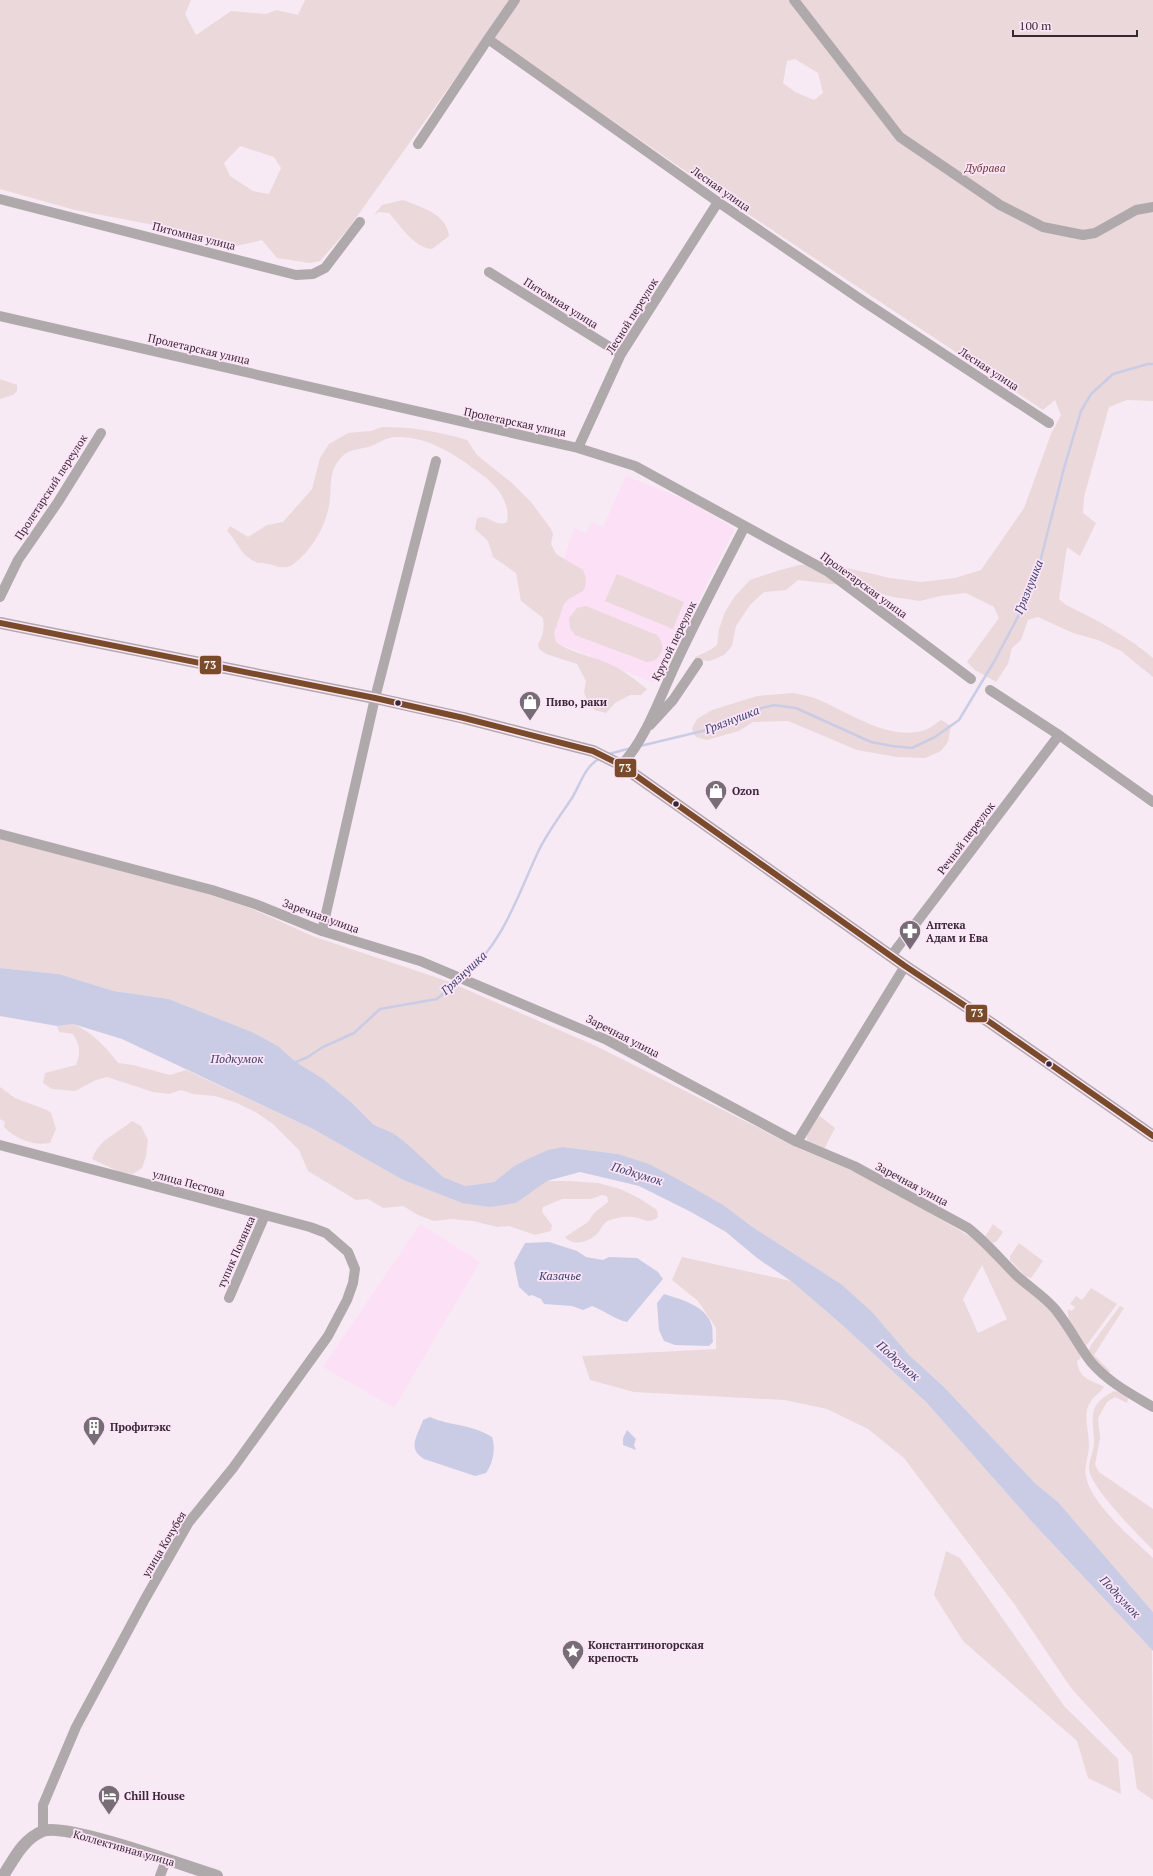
<svg xmlns="http://www.w3.org/2000/svg" width="1153" height="1876" viewBox="0 0 1153 1876" font-family="'PT Serif',serif">
<style>
.built{fill:#fbe0f6}
.green{fill:#ebd8da;fill-rule:evenodd}
.water{fill:#cacce5}
.lines{fill:none;stroke-linecap:round;stroke-linejoin:round}
.stream{stroke:#cacce5;stroke-width:2.5}
.minor{stroke:#b0a9ac;stroke-width:10}
.tertiary{stroke:#b0a9ac;stroke-width:12}
.bus-1-casing{stroke:#fde4f8;stroke-width:9}
.bus-1{stroke:#7a4b2a;stroke-width:6}
.bus-dot{fill:#342932;stroke:#fde4f8;stroke-width:1.5}
.labels{text-anchor:middle;stroke-width:3.5;stroke-linejoin:round;paint-order:stroke}
.park-label{font-size:11px;font-style:italic;fill:#6c3930;stroke:#fde4f8}
.street-label{font-size:11px;fill:#342932;stroke:#fde4f8}
.poi-label{font-size:11px;font-weight:bold;fill:#342932;stroke:#fde4f8;text-anchor:start}
.water-label{font-size:12px;font-style:italic;fill:#39436e;stroke:#fde4f8}
.line-badge{stroke:#fde4f8;stroke-width:1.5}
.badge-label{font-size:11px;text-anchor:middle;font-weight:bold;fill:#fff}
</style>
<rect width="100%" height="100%" fill="#f7eaf4"/>
<!-- built -->
<path class="built" d="M626,476l58,23 38,22 11,7 1,3 -26,50 -25,53 -6,3 -23,46 -105,-44 9,-62 16,-49 12,5 5,-11 12,5z
M420,1224l60,38 -86,146 -71,-41z"/>
<!-- green -->
<path class="green" d="M0,0h191l-6,14 11,21 35,-24 35,3 10,-4 22,5 7,-15h848v401l-26,-1 -18,7 -25,90 -1,16 13,10 -16,33 -13,-9 -8,52 7,6c31,15 61,31 87,53v19l-32,-26 -23,-11 -25,-7 -35,-16 -10,3 -7,20 -9,8 -4,16 -12,18 -21,-12 -8,-8 32,-44 -5,-11 -28,-14 -26,3 -20,5 -27,-4 -36,-10 -59,-7 -12,10 -22,2 -14,13 -14,21 -4,20 -8,9 -14,6 -15,-1v-3l15,-7 7,-5 2,-16 6,-17 10,-16 15,-16 27,-9 22,-6 31,-1 60,14 31,4 34,-4 26,-8 43,-62 27,-74 10,-19 -6,-15 -12,10 -307,-204 -249,-172 -139,195 -28,32 -10,2 -33,-5 -15,-18 -34,8 -74,-23 -79,-15 -75,-21zM795,59l23,14 5,20 -9,7 -19,-8 -12,-9 4,-22zM240,146l34,11 7,11 -12,26 -16,-3 -23,-15 -6,-13z
M403,200c18,7 44,14 46,36l-17,13c-18,-1 -32,-24 -43,-36l-10,-1 -5,3 8,-10z
M0,379l17,6v6l-4,4 -13,4z
M382,427c32,0 54,4 85,13l10,15 35,28 19,19 20,27 2,5 -2,10 5,10 27,16 3,8 -1,9 -2,4 -13,7 -6,6 -10,29 2,9c15,11 32,13 49,20 16,6 28,16 42,27l-6,6h-11l-15,8 -9,10 -11,-3 -6,-5 -5,-13 2,-11 -9,-17 -31,-10 -7,-5 -1,-5c6,-8 6,-17 5,-26l-22,-17 -5,-28 -23,-16 -5,-16 -13,-12 2,-11c13,-4 18,10 30,4 4,-19 -11,-38 -26,-48 -24,-18 -52,-38 -85,-37 -10,0 -18,7 -28,10 -18,4 -24,3 -34,21 -4,8 -3,22 -4,30 -2,25 -17,52 -38,67 -10,7 -23,-4 -34,-2 -19,-8 -18,-19 -31,-32l3,-5 18,11 19,-12 16,-3 29,-33 8,-31 9,-14 19,-11 23,-2z
M617,574l67,28 -11,27 -68,-28z
M586,606l71,29c10,11 5,26 -10,27l-72,-27 -5,-7 -1,-10 8,-10z
M793,693c8,2 17,3 24,6 32,13 72,43 108,31 6,-2 11,-7 16,-10l10,6 -3,16 -7,9 -16,7 -28,-1 -40,-7 -69,-29 -35,1 -14,9 -32,9 -11,-3 -3,-4 -1,-5 5,-9 15,-9 45,-14z
M0,839l177,45 73,24 65,29 132,44 149,65 206,104 51,21 35,17 93,55 69,64 28,39 3,12 -4,3c3,20 14,18 27,26 -4,6 -10,9 -13,14 -9,12 -2,30 -2,44 0,10 -5,21 -3,31 4,27 47,63 67,82v54l-95,-110 -22,-18 -93,-98 -35,-32 -67,-70 -90,-58 -26,-20 -107,-52 -55,-7 -49,19 -20,16 -29,4 -9,-3 -13,-6 -50,-44 -19,-8 -23,-23 -29,-24 -26,-16 -18,-16 -26,-14 -83,-33 -55,-8 -55,-17 -59,-6zM982,1265l25,54 -29,14 -15,-34z
M73,1024c19,8 33,23 45,39l15,2 37,10 16,-5 127,59 90,51 59,23h54l30,-22h23l29,2 22,6 19,9 18,12 1,7c-9,8 -15,1 -26,0 -7,-1 -16,1 -22,3 -7,2 -8,8 -12,13 -8,9 -25,14 -33,4l23,-15 6,-9 14,-11 -1,-6 -5,-1 -11,4h-29l-19,8 -1,5 10,13 -1,6 -16,4 -26,-9 -12,1 -24,-6 -22,-2 -17,2 -16,-6 -15,-9 -20,2 -15,-9 -12,1 -48,-29 -9,-21 -26,-26 -16,-11 -20,-10 -22,-7 -22,-2 -12,-4 -12,4 -16,-2 -46,-15 -11,3 -21,11 -23,-2 -9,-6 2,-10 31,-8c5,-12 4,-20 -3,-31l-14,-2 -2,-6z
M0,1087l15,11 32,12 4,3 5,16 -6,14c-17,3 -34,-4 -46,-16l1,-5 -5,-3z
M820,1116l15,12 -11,21 -17,-6c-2,-10 5,-18 9,-26z
M132,1121l9,5 7,14 -2,16 -4,12 -9,6 -13,-2 -28,-13c7,-20 25,-25 40,-38z
M993,1224l10,8 -6,9 -4,2 -8,-6z
M1019,1243l24,18 -12,17 -6,-2 -15,-16v-4z
M682,1257l109,24 49,42 86,79 107,121 119,127 1,150 -16,-11 -5,-34 -61,-67 -56,-83 -111,-147 -36,-29 -41,-20 -42,-9 -151,-8 -44,-12 -8,-24 134,-7v-21l-18,-27 -26,-21z
M1091,1288l26,16 -31,42c-8,-11 -20,-23 -18,-37l4,2 3,-4 -5,-3 6,-8 6,4z
M1120,1306l4,2 -30,47 17,17 -6,-1 -17,-18 3,-8z
M1114,1391l10,3 4,5 -1,4 -12,-6 -8,5 -9,16 2,20 -5,27 4,7 54,37v41c-14,-14 -63,-63 -64,-81 0,-10 6,-20 5,-30 -2,-25 -5,-35 20,-48z
M946,1551l14,7 104,148 54,53 3,35 -33,-16 -11,-37 -114,-100 -29,-46z"/>
<!-- water -->
<path class="water" d="M0,968l59,6 55,17 55,8 83,33 26,14 18,16 26,16 29,24 23,23 19,8 13,10 37,34 22,9 29,-4 20,-16 18,-9 16,-7 15,-3 55,7 31,10 30,16 46,26 26,20 90,58 31,28 36,42 35,32 93,98 22,18 95,110v39l-120,-128 -107,-121 -86,-79 -49,-42 -34,-23 -31,-26 -35,-20 -52,-26 -59,-14 -33,9 -31,22 -26,4 -28,-4 -59,-23 -90,-51 -191,-90 -49,-15 -16,2 -57,-10z
M549,1242l28,9 9,6 17,3 6,-3 28,1 21,14 5,7 -36,43c-13,-3 -22,-11 -35,-16l-9,4 -11,-4 -28,-2 -3,-5 -9,-4 -3,1 -10,-9 -5,-24 11,-20z
M664,1294c18,6 42,11 48,32 1,5 0,11 1,16l-4,4 -34,-1 -11,-4 -5,-11 -2,-27z
M430,1417c23,10 39,6 62,20 4,12 1,26 -6,36l-11,3 -51,-17c-17,-11 -7,-22 -1,-39z
M627,1430l9,9 -2,6 2,5 -13,-5v-7z"/>
<g class="lines">
<!-- stream -->
<path class="stream" d="M640,746l75,-18 31,-16 28,-7 22,3 75,34 21,4 20,2 23,-11 24,-17 36,-60 34,-64 9,-26 26,-102 17,-57 10,-17 22,-20 35,-10h5
M609,754l22,-6
M464,976c39,-32 53,-79 74,-124 9,-19 22,-36 34,-54 8,-13 13,-32 27,-39
M293,1063l13,-5 17,-11 31,-14 26,-24 57,-10 21,-18"/>
<!-- minor -->
<path class="minor" d="M794,0l106,137 100,68 43,22 40,8 12,-2 41,-23 17,-3
M488,39l27,-39
M418,144l70,-105 230,163 145,99 186,122
M0,199l296,76 17,-1 12,-6 35,-46
M489,272l132,82
M0,316l578,132 57,18 192,105 144,108
M578,448l43,-94 97,-152
M0,597l18,-37 40,-58 43,-69
M990,690l69,45 94,67
M650,725l23,-25 25,-37
M621,765c24,-23 41,-73 56,-104 21,-45 45,-90 68,-135
M0,834l212,56 43,14 67,27 98,30 187,79 190,102 57,24 114,62c18,14 32,31 48,47 13,12 28,21 39,34 14,17 23,36 36,53 17,20 40,32 62,45
M322,931l53,-233 61,-237
M891,956l168,-221
M797,1142l108,-176
M0,1145l310,82 16,6 22,19 7,17 -2,14 -6,17 -19,36 -95,132 -44,54 -44,77 -69,128 -33,78v26
M229,1298l36,-83
M160,1876l6,-16"/>
<!-- tertiary -->
<path class="tertiary" d="M0,623l375,75 89,20 129,33 28,14 284,201 86,57 162,113
M3,1876c11,-17 20,-37 40,-45 22,-9 145,36 174,45"/>
<!-- bus-1 casing -->
<g class="bus-1-casing">
<path id="bus-1" d="M0,623l375,75 89,20 129,33 28,14 284,201 86,57 162,113"/>
</g>
<!-- bus-1 -->
<use href="#bus-1" class="bus-1"/>
</g>
<!-- icons -->
<defs>
<g id="shop-pin" transform="scale(1.15)"><path d="M0 17L-7.5 6A9.5 9.5 0 1 1 7.5 6Z" fill="#786d76" stroke="#fde4f8"/><path d="M-5-2.5h2.3a2.7 3.5 0 0 1 5.4 0H5L5.5 6h-11ZM-1.5-2.5h3a1.5 2.3 0 0 0-3 0Z" fill="#fff"/></g>
<g id="pharmacy-pin" transform="scale(1.15)"><path d="M0 17L-7.5 6A9.5 9.5 0 1 1 7.5 6Z" fill="#786d76" stroke="#fde4f8"/><path d="M-2-6h4v4h4v4h-4v4h-4v-4h-4v-4h4Z" fill="#fff"/></g>
<g id="building-pin" transform="scale(1.15)"><path d="M0 17L-7.5 6A9.5 9.5 0 1 1 7.5 6Z" fill="#786d76" stroke="#fde4f8"/><path d="M-4-6H4V6H1V3H-1V6H-4ZM-2.5-4.3h1.7v1.8h-1.7ZM.8-4.3h1.7v1.8H.8ZM-2.5-1h1.7V.8h-1.7ZM.8-1h1.7V.8H.8Z" fill="#fff"/></g>
<g id="sight-pin" transform="scale(1.15)"><path d="M0 17L-7.5 6A9.5 9.5 0 1 1 7.5 6Z" fill="#786d76" stroke="#fde4f8"/><path d="M0-6L1.8-2.2L6-1.7L2.9 1.2L3.7 5.4L0 3.3L-3.7 5.4L-2.9 1.2L-6-1.7L-1.8-2.2Z" fill="#fff"/></g>
<g id="hotel-pin" transform="scale(1.15)"><path d="M0 17L-7.5 6A9.5 9.5 0 1 1 7.5 6Z" fill="#786d76" stroke="#fde4f8"/><path d="M-6-4.5h1.5V1H6V5H4.5V3h-9V5H-6ZM-4 0a1.8 1.8 0 1 1 3.6 0ZM.5 0V-2.5h3Q6-2.5 6 0Z" fill="#fff"/></g>
</defs>
<g fill-rule="evenodd">
<use href="#shop-pin" x="530" y="702"/>
<use href="#shop-pin" x="716" y="791"/>
<use href="#pharmacy-pin" x="910" y="931"/>
<use href="#building-pin" x="94" y="1427"/>
<use href="#sight-pin" x="573" y="1651"/>
<use href="#hotel-pin" x="109" y="1796"/>
</g>
<!-- markers -->
<g class="bus-dot">
<circle cx="398" cy="703" r="3.5"/>
<circle cx="676" cy="804" r="3.5"/>
<circle cx="1049" cy="1064" r="3.5"/>
</g>
<g class="labels">
<!-- park labels -->
<g class="park-label">
<text x="985" y="172">Дубрава</text>
</g>
<!-- street labels -->
<g class="street-label">
<text transform="translate(721 189) rotate(35)" y="4">Лесная улица</text>
<text transform="translate(194 236) rotate(14)" y="4">Питомная улица</text>
<text transform="translate(561 303) rotate(32)" y="4">Питомная улица</text>
<text transform="translate(632 316) rotate(-58)" y="4">Лесной переулок</text>
<text transform="translate(199 349) rotate(13)" y="4">Пролетарская улица</text>
<text transform="translate(989 369) rotate(33)" y="4">Лесная улица</text>
<text transform="translate(515 422) rotate(12)" y="4">Пролетарская улица</text>
<text transform="translate(51 487) rotate(-57)" y="4">Пролетарский переулок</text>
<text transform="translate(864 585) rotate(36)" y="4">Пролетарская улица</text>
<text transform="translate(674 641) rotate(-64)" y="4">Крутой переулок</text>
<text transform="translate(966 838) rotate(-53)" y="4">Речной переулок</text>
<text transform="translate(321 916) rotate(20)" y="4">Заречная улица</text>
<text transform="translate(623 1036) rotate(27)" y="4">Заречная улица</text>
<text transform="translate(189 1183) rotate(15)" y="4">улица Пестова</text>
<text transform="translate(912 1184) rotate(28)" y="4">Заречная улица</text>
<text transform="translate(236 1252) rotate(-66)" y="4">тупик Полянка</text>
<text transform="translate(164 1544) rotate(-59)" y="4">улица Кочубея</text>
<text transform="translate(124 1848) rotate(16)" y="4">Коллективная улица</text>
</g>
<!-- poi labels -->
<g class="poi-label">
<text x="546" y="706">Пиво, раки</text>
<text x="732" y="795">Ozon</text>
<text x="926" y="929">Аптека<tspan x="926" dy="13">Адам и Ева</tspan></text>
<text x="110" y="1431">Профитэкс</text>
<text x="588" y="1649">Константиногорская<tspan x="588" dy="13">крепость</tspan></text>
<text x="124" y="1800">Chill House</text>
</g>
<!-- water labels -->
<g class="water-label">
<text transform="translate(1029 587) rotate(-68)" y="4">Грязнушка</text>
<text transform="translate(732 720) rotate(-21)" y="4">Грязнушка</text>
<text transform="translate(464 973) rotate(-43)" y="4">Грязнушка</text>
<text x="237" y="1063">Подкумок</text>
<text transform="translate(637 1174) rotate(17)" y="4">Подкумок</text>
<text x="560" y="1280">Казачье</text>
<text transform="translate(898 1361) rotate(42)" y="4">Подкумок</text>
<text transform="translate(1120 1597) rotate(47)" y="4">Подкумок</text>
</g>
</g>
<g class="line-badge">
<rect x="199" y="655" width="23" height="20" rx="4" fill="#7a4b2a"/>
<rect x="614" y="758" width="23" height="20" rx="4" fill="#7a4b2a"/>
<rect x="965" y="1004" width="23" height="19" rx="4" fill="#7a4b2a"/>
</g>
<g class="badge-label">
<text x="210" y="669">73</text>
<text x="625" y="772">73</text>
<text x="977" y="1017">73</text>
</g>
<!-- scale -->
<path d="M1013 30v6h124v-6" fill="none" stroke="#342932" stroke-width="2"/>
<text x="1019" y="30" font-size="12" fill="#342932" stroke="#fde4f8" stroke-width="3" paint-order="stroke">100 m</text>
</svg>
